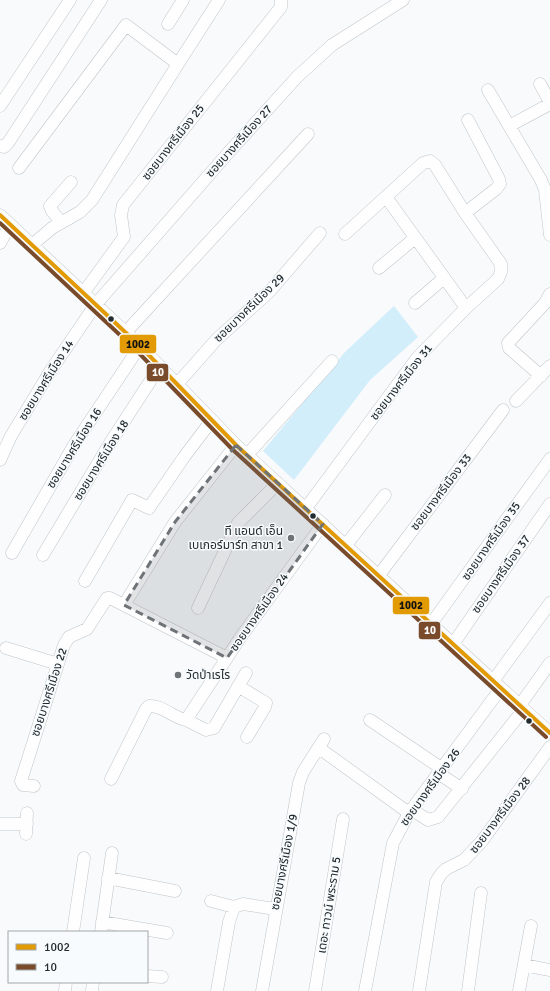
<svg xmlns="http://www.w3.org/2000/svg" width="550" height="991" viewBox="0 0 550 991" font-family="Signika,'Noto Sans Thai',sans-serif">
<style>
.green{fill:#d2eefb}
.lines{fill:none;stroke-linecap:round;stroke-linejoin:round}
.minor-casing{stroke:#c0c5c8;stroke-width:13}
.minor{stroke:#fefeff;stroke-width:12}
.bus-1-casing{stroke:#f7fbfd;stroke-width:7}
.bus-2-casing{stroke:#f7fbfd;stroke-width:7}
.bus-1{stroke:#e29a05;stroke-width:4}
.bus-2{stroke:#7a4b2a;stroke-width:4}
.marked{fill:#6e7377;fill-opacity:0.2;stroke:#6e7377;stroke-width:3;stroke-dasharray:8 5;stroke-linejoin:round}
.bus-dot{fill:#232b2f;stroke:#f7fbfd;stroke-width:1.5}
.poi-dot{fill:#6e7377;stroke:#f7fbfd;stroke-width:1.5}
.labels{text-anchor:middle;stroke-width:3;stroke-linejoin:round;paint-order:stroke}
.street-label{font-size:12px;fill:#232b2f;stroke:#f7fbfd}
.poi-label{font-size:12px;fill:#232b2f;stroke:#f7fbfd;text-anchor:end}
.line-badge{stroke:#f7fbfd;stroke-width:1.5}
.badge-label{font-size:11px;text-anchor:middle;font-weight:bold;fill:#fff}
.pale-badge-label{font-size:11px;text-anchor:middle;font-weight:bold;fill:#111}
</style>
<rect width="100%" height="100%" fill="#f8fafc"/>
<!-- green -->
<path class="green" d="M394,306l24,31 -48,43 -76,100 -31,-29 82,-99z"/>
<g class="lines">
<!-- minor casing -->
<g class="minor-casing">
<path id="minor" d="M168,24l15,-24
M178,64l41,-64
M540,84l10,18
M488,90l53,90 4,10 5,45
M0,106l70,-106
M509,126l41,-22
M0,146l4,1 4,-4 93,-143
M19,168l107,-143 52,39 -86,136 -12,12 -28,16 -20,17
M386,197l80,111
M465,213l31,-24 4,-5 -1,-5 -31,-59
M0,215l140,131 96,99 314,288
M61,222l-9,-11 -2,-5 21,-24
M0,243l10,-18
M379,268l36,-30
M84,292l40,-55 -3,-22 2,-10 158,-198v-7
M415,303l29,-25
M126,332l182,-198
M541,376l-32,-28 -1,-5 37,-40 5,-9
M178,383l38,-43 53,-48 51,-59
M516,401l34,-35
M247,455l85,-94
M0,460l11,-24 40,-66 45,-66 133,-152 68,-75 35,-32 71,-45
M306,508l111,-150 49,-50 32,-29 3,-7v-8l-36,-51 -30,-48 -5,-4 -7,2 -78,71
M346,545l39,-50
M12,553l62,-108 66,-99
M43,555l67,-112 50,-77
M379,575l124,-165
M85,581l47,-81 17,8 35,-51 28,-37
M124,605l51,-83 61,-77
M198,608l40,-85 40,-40
M431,624l119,-165
M453,644l97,-140
M6,648l52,16
M493,681l57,-78
M238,686l28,17 -1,4 -18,30
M520,705l30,-42
M186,720l20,10 8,-2 32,-55
M370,720l71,48
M319,748l90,65
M438,773l24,16
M111,779l35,-70 3,-3c14,-1 24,12 37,14l54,-82 83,-114
M34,786l-11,-1 -2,-4 43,-136 5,-8 18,-8 20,-31h3l117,60
M411,809l17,11 10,-3 86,-108
M0,824h27
M26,834l1,-21
M108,878l67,13
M211,901l23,6
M102,922l65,11
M73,932l11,-74
M101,932l11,-79
M524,965l26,5
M147,976l15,1
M65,991l1,-9
M92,991l1,-9
M217,991l12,-69 5,-15 9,-3 32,5
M262,991l37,-208 4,-11 21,-33
M315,991l28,-172
M365,991l28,-148 16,-30 92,-125
M419,991l17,-109 5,-8 5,-5 18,-9 18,-19 68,-94
M468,991l13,-98
M519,991l12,-65"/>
</g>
<!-- minor -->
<use href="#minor" class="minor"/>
<!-- bus-1 casing -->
<g class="bus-1-casing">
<path id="bus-1" d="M0,215l140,131 96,99 314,288"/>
</g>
<!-- bus-2 casing -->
<g class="bus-2-casing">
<path id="bus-2" d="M0,223l136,127 96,99 314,288"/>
</g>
<!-- bus-1 -->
<use href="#bus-1" class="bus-1"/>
<!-- bus-2 -->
<use href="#bus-2" class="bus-2"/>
</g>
<!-- marked area -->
<path class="marked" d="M236,445l87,79 -96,134 -103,-53 51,-83z"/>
<!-- markers -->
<g class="bus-dot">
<circle cx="111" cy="319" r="3.5"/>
<circle cx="313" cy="516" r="3.5"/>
<circle cx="529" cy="721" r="3.5"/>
</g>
<g class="poi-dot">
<circle cx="291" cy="538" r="4"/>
<circle cx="178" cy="675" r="4"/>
</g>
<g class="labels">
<!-- street labels -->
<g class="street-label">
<text transform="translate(239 141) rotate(-48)" y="4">ซอยบางศรีเมือง 27</text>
<text transform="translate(173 142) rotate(-52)" y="4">ซอยบางศรีเมือง 25</text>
<text transform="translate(249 308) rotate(-44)" y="4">ซอยบางศรีเมือง 29</text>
<text transform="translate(46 380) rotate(-58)" y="4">ซอยบางศรีเมือง 14</text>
<text transform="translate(401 382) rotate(-52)" y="4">ซอยบางศรีเมือง 31</text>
<text transform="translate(74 448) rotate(-58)" y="4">ซอยบางศรีเมือง 16</text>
<text transform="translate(101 460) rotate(-58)" y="4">ซอยบางศรีเมือง 18</text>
<text transform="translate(441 492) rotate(-53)" y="4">ซอยบางศรีเมือง 33</text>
<text transform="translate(491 541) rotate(-55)" y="4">ซอยบางศรีเมือง 35</text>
<text transform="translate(501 574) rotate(-55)" y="4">ซอยบางศรีเมือง 37</text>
<text transform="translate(259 612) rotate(-55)" y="4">ซอยบางศรีเมือง 24</text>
<text transform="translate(49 692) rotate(-72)" y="4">ซอยบางศรีเมือง 22</text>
<text transform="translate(430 787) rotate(-54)" y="4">ซอยบางศรีเมือง 26</text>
<text transform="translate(500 815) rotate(-53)" y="4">ซอยบางศรีเมือง 28</text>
<text transform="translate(284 862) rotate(-79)" y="4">ซอยบางศรีเมือง 1/9</text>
<text transform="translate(329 905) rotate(-81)" y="4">เดอะ ทาวน์ พระราม 5</text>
</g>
<!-- poi labels -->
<g class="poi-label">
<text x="283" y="535">ที แอนด์ เอ็น<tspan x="283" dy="14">เบเกอร์มาร์ท สาขา 1</tspan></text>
<text x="186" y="679" text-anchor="start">วัดป่าเรไร</text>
</g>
</g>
<g class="line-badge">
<rect x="119" y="334" width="38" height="20" rx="4" fill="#e29a05"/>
<rect x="146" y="363" width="23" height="19" rx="4" fill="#7a4b2a"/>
<rect x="392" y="596" width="38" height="19" rx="4" fill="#e29a05"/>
<rect x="418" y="621" width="23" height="19" rx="4" fill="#7a4b2a"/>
</g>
<g class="badge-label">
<text x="158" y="376">10</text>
<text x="430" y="634">10</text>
</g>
<g class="pale-badge-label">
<text x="138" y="348">1002</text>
<text x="411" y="609">1002</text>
</g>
<!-- legend -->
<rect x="8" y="931" width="140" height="52" fill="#f7fbfd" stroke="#a2a8ab"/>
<rect x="16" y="944" width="20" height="6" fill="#e29a05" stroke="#a2a8ab"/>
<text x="44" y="951" font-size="12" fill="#232b2f">1002</text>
<rect x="16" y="964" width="20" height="6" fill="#7a4b2a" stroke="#a2a8ab"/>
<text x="44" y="971" font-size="12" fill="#232b2f">10</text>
</svg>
